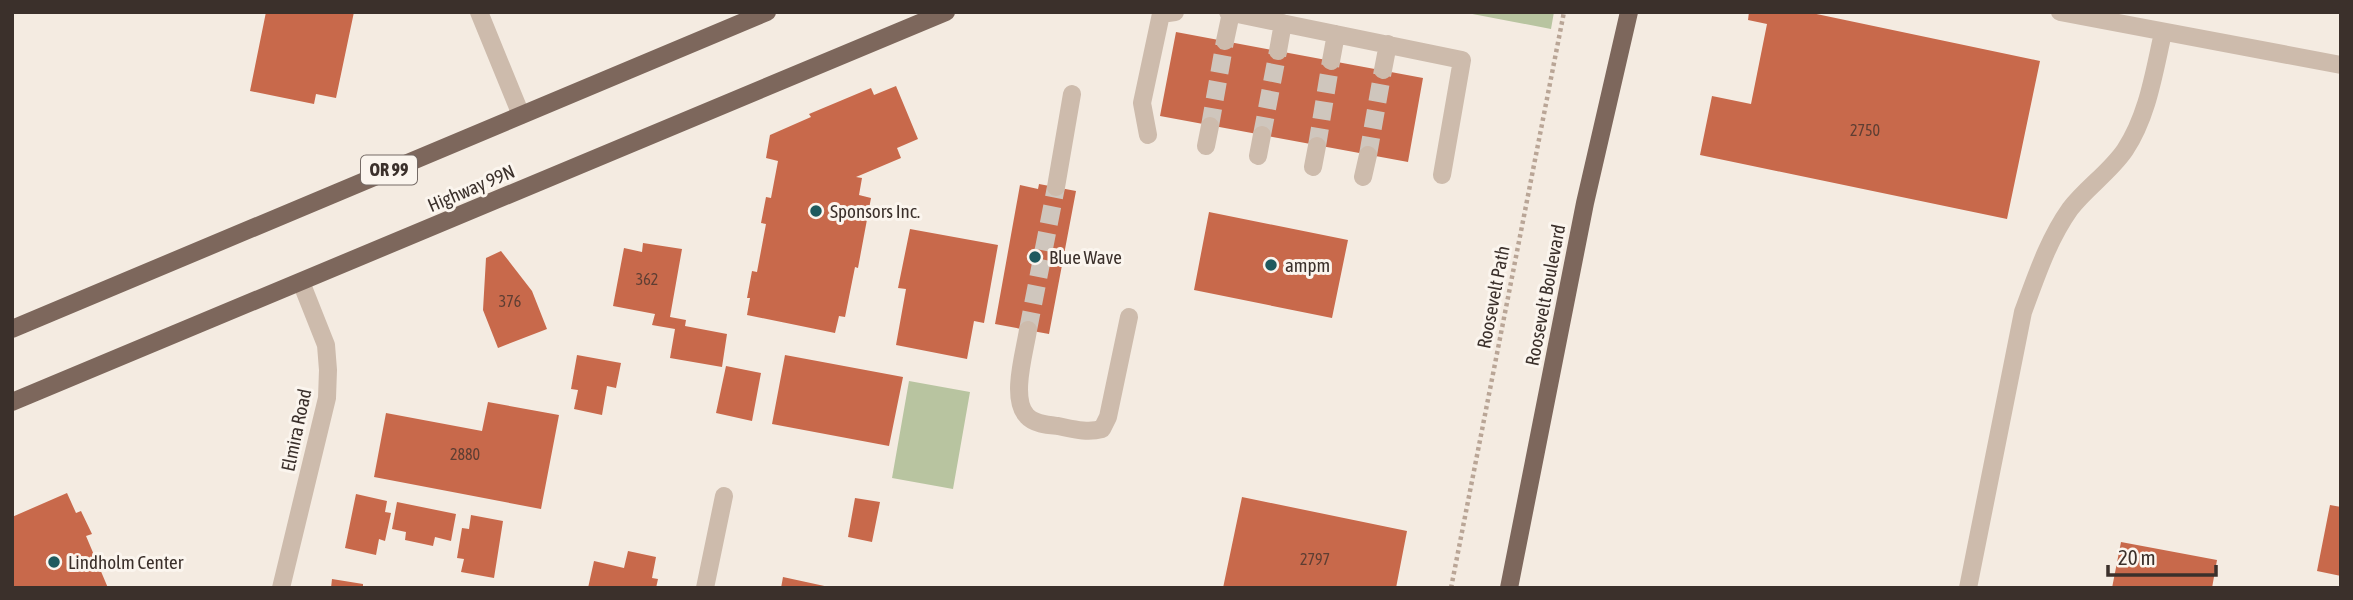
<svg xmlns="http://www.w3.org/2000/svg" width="2353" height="600" viewBox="0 0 2353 600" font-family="'Asap Condensed',sans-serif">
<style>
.green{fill:#b8c4a0}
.building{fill:#c8694b}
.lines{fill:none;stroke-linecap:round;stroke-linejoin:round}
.minor-tunnel{stroke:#cfc6bd;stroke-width:18;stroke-dasharray:18 9;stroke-linecap:butt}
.path{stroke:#b9a596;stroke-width:4.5;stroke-dasharray:3.5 3.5;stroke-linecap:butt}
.minor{stroke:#cdbbac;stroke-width:18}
.major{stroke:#7d675c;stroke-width:18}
.poi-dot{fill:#1f5a5e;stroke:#fbf5ee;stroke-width:2.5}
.labels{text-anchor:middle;stroke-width:6;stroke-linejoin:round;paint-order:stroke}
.number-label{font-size:16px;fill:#5e3e33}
.shield{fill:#fbf5ee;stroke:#756b66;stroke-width:2}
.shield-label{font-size:18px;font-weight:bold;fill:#3b302b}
.street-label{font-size:19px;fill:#3b302b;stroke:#fbf5ee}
.poi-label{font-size:19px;fill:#3b302b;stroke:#fbf5ee;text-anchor:start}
</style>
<rect width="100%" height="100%" fill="#f4ebe1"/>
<!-- green -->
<path class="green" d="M1462,12h92l-3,17z
M909,381l61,11 -17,97 -61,-11z"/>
<!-- building -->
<path class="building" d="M266,12h88l-18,86 -20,-4 -2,10 -64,-13z
M1749,12h58l233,49 -33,158 -307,-64 12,-59 39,8 16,-80 -19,-4z
M1176,32l247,46 -15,84 -248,-46z
M896,86l22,53 -21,9 4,10 -45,19 6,1 -3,17 12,3 -13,70 -3,-1 -10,50 -6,-1 -4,17 -88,-18 3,-17h-3l5,-27 5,1 9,-48 -5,-1 5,-26 5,1 7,-37 -12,-3 4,-23 41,-18 -2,-3 62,-26 3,7z
M1039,184l37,7 -27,143 -54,-10 25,-139 18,4z
M1209,212l139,28 -16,78 -138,-28z
M910,229l88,16 -14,78 -10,-2 -7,38 -71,-14 10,-56 -8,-1z
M643,243l39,6 -12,68 16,3 -1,6 42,8 -5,33 -52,-9 5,-29 -23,-4 3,-11 -42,-8 11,-58 18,4z
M501,251l31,40 15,38 -49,19 -15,-38 3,-52z
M577,355l44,8 -5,25 -9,-2 -5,29 -28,-6 4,-19 -7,-1z
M785,355l118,22 -14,69 -117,-22z
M726,366l35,7 -9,48 -36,-8z
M488,402l71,13 -18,94 -167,-32 12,-64 96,18z
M67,493l9,20 5,-2 11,23 -6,2 22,52h-96v-71z
M356,494l31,7 -2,11 6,1 -6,28 -6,-2 -3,16 -31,-7z
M1242,497l165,34 -11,57h-173z
M855,498l25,4 -8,40 -24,-5z
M397,502l59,12 -5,27 -16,-4 -2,9 -28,-6 1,-8 -14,-3z
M2330,505l11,2v69l-24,-5z
M471,515l32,6 -9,57 -33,-6 3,-13 -7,-1 5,-30 7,1z
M2121,542l96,18 -5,28h-100z
M628,551l28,6 -4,21 6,1 -2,9h-68l6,-27 30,7z
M783,577l46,10v1h-48z
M332,579l31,5v4h-32z"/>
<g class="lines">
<!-- minor-tunnel -->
<path class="minor-tunnel" d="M1210,126l15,-85
M1262,135l16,-84
M1317,146l14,-85
M1368,155l15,-85
M1028,330l28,-143"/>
<!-- path -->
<path class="path" d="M1451,588l113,-576"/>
<!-- minor -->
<path class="minor" d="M479,12l42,103
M1228,12l234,48 -20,115
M2060,12l281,53
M1225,41l6,-28
M1278,51l5,-28
M1331,61l5,-27
M1383,70l5,-26
M1148,135l-6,-32 19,-89 14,-2
M1206,146l4,-20
M1258,156l4,-21
M1313,167l4,-21
M1363,177l5,-22
M1056,187l16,-93
M1028,330c-3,21 -18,69 -1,86 7,8 21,9 31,10 15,3 29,7 44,3l6,-12 21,-100
M281,588l46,-190 1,-28 -2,-25 -25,-63
M705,588l19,-92
M1968,588l55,-276c13,-35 25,-72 47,-103 16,-21 40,-37 55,-59 23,-35 29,-78 38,-117"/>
<!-- major -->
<path class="major" d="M12,329l755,-317
M12,402l934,-390
M1509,588l76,-385 44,-191"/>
</g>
<!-- markers -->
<g class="poi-dot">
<circle cx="816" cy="211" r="7"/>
<circle cx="1035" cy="257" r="7"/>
<circle cx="1271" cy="265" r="7"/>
<circle cx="54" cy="562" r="7"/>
</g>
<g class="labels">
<!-- number labels -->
<g class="number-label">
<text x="1865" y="136">2750</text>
<text x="647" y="285">362</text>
<text x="510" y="307">376</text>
<text x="465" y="460">2880</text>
<text x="1315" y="565">2797</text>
</g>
<!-- shield labels -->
<rect class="shield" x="361" y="155.5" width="56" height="29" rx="5"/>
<g class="shield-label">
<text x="389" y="176">OR 99</text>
</g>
<!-- street labels -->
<g class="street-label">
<text transform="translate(471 188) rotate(-23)" y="7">Highway 99N</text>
<text transform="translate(1545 295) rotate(-79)" y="7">Roosevelt Boulevard</text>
<text transform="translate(1493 297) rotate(-79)" y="7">Roosevelt Path</text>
<text transform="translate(296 430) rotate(-78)" y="7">Elmira Road</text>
</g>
<!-- poi labels -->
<g class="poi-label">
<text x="830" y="218">Sponsors Inc.</text>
<text x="1049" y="264">Blue Wave</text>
<text x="1285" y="272">ampm</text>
<text x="68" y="569">Lindholm Center</text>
</g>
</g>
<!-- border -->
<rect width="2353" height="600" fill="none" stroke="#3b302b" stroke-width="28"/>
<!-- scale -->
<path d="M2108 565v10h108v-10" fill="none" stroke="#3b302b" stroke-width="3.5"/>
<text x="2118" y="565" font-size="21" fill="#3b302b" stroke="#fbf5ee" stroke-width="5" paint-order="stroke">20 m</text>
</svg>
